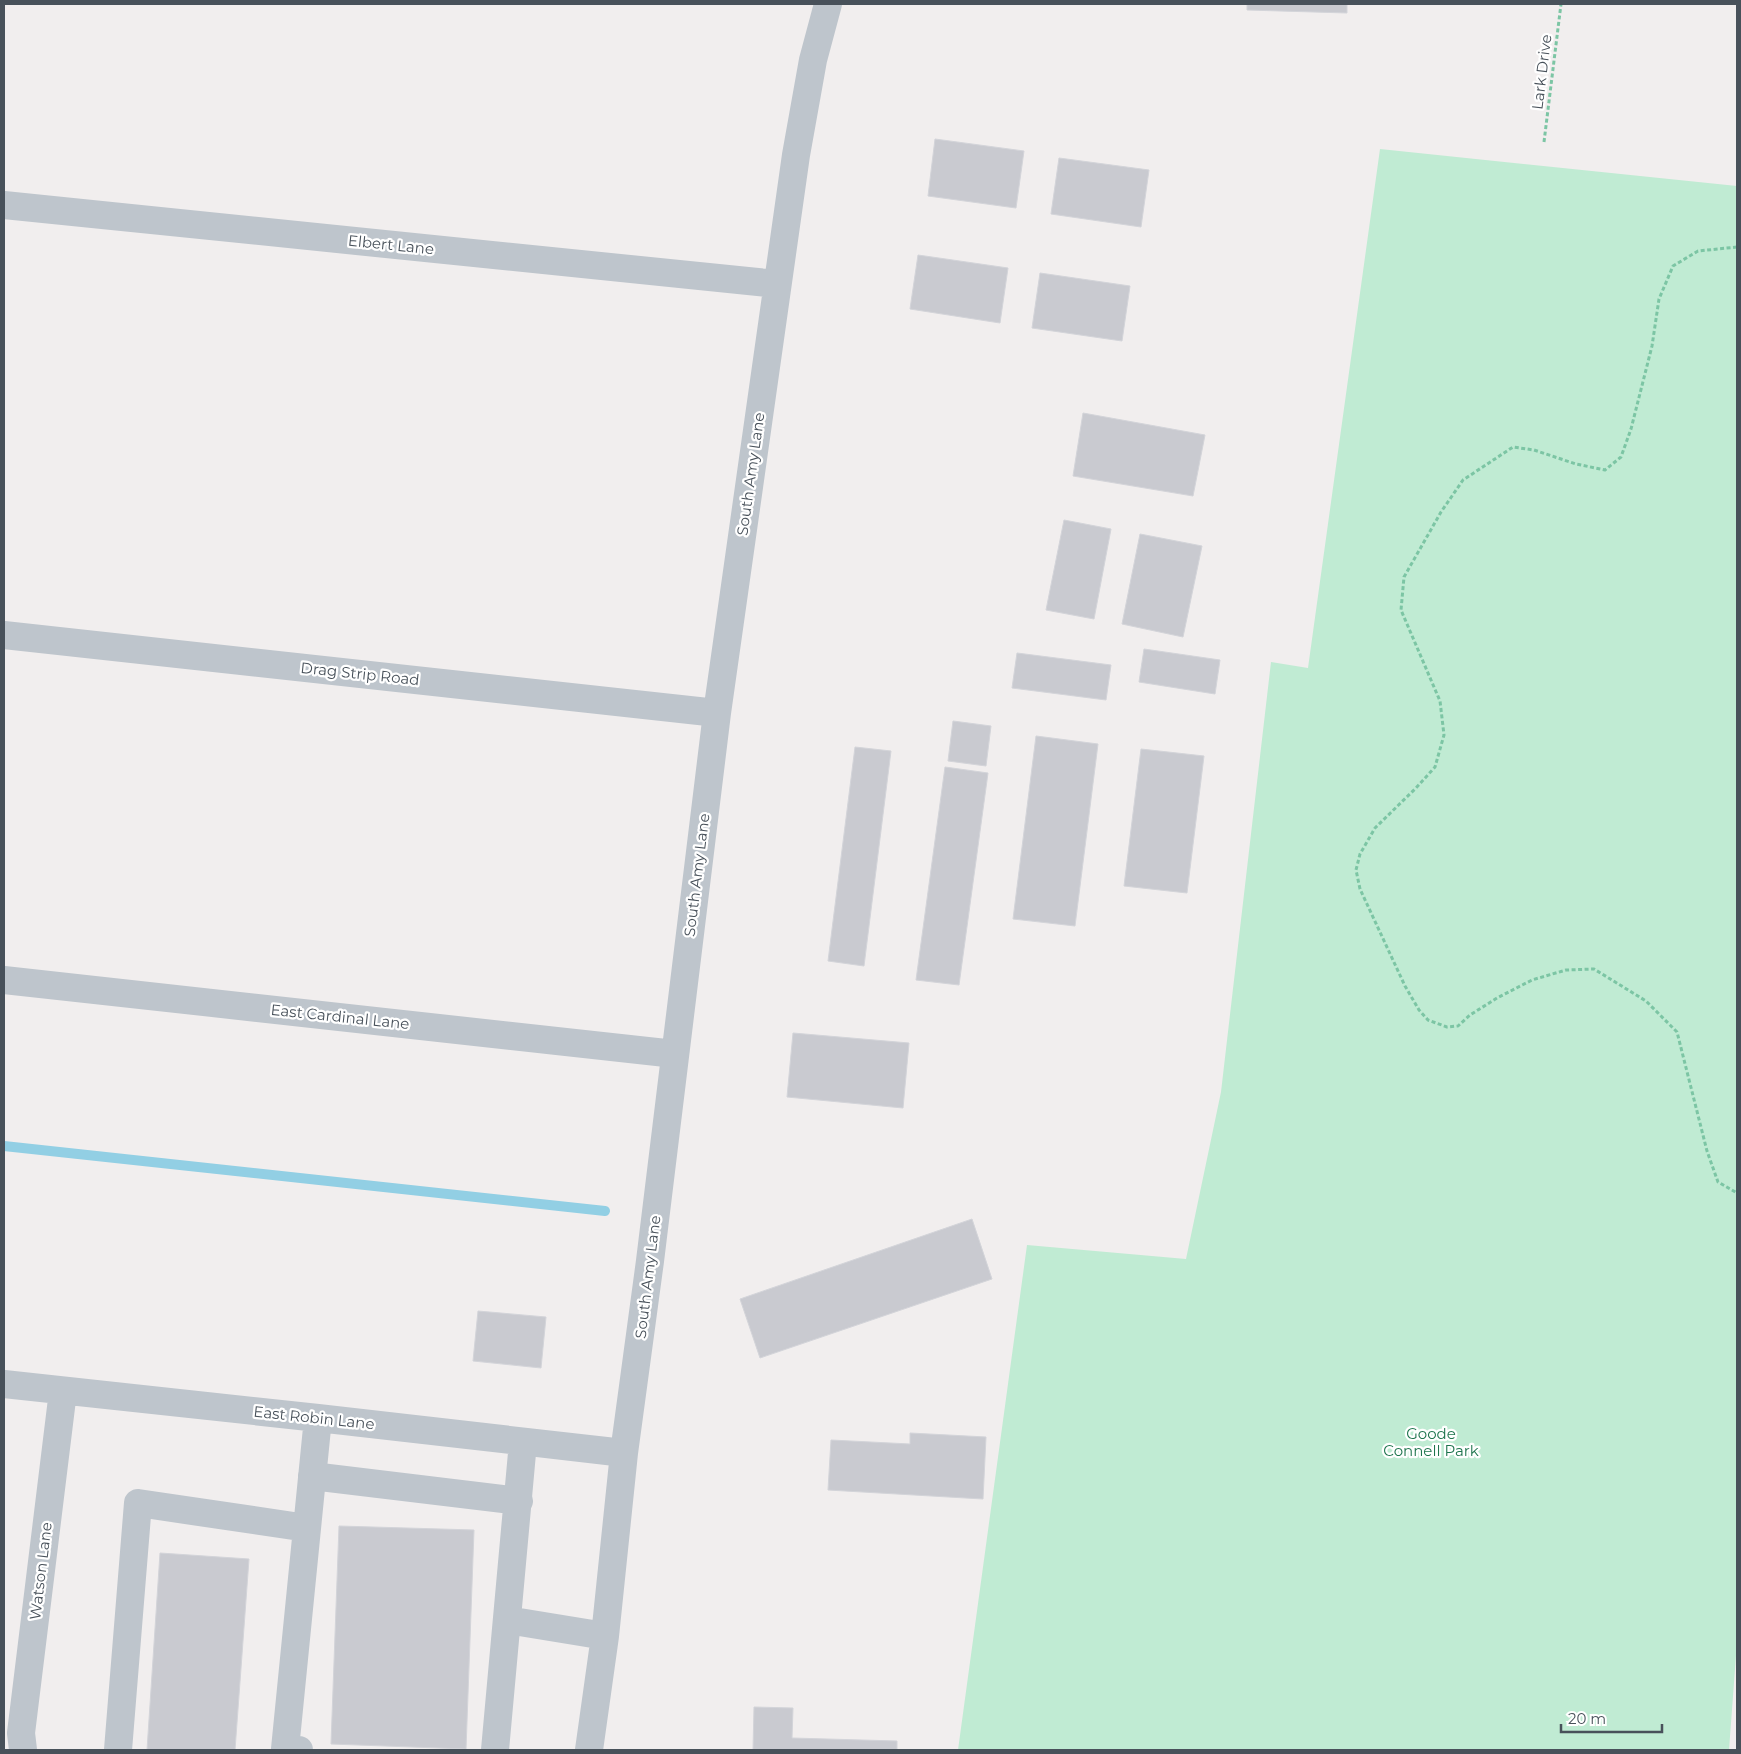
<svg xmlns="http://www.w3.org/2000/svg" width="1741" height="1754" viewBox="0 0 1741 1754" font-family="Montserrat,sans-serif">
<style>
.green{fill:#c0ebd3}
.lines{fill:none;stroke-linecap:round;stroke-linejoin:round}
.stream{stroke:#92cfe4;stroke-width:10}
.building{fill:#c9cad0;stroke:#d3d4d9}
.path{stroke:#7cc5a4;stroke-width:3;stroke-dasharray:4 2.5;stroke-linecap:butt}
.minor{stroke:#bec5cc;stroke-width:28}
.labels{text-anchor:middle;stroke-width:4.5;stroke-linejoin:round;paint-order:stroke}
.street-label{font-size:15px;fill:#48515a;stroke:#fff}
.park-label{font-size:15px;fill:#1f754e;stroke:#fff}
</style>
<rect width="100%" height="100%" fill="#f1eeee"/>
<!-- green -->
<path class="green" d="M1380,149l357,37v1456l-8,108h-771l69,-505 159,14 35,-167 50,-430 37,6z"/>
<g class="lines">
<!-- stream -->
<path class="stream" d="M4,1146l601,65"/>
</g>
<!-- building -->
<path class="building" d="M1247,4h100v9l-100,-3z
M935,139l89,12 -8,57 -88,-12z
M1059,158l90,12 -8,57 -90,-13z
M918,255l90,13 -8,55 -90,-14z
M1040,273l90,13 -8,55 -90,-13z
M1083,413l122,22 -12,61 -120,-20z
M1064,520l47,9 -17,90 -48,-9z
M1140,534l62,12 -19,91 -61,-13z
M1144,649l76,11 -5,34 -76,-12z
M1017,653l94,12 -5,35 -94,-12z
M953,721l38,5 -5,40 -38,-5z
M1036,736l62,8 -23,182 -62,-7z
M855,747l36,4 -27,215 -36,-5z
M1141,749l63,7 -17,137 -63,-7z
M945,767l43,6 -29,212 -43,-5z
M793,1033l116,10 -6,65 -116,-11z
M972,1219l20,60 -232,79 -20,-59z
M478,1311l68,6 -5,51 -68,-7z
M910,1433l76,4 -3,62 -155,-9 3,-50 79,4z
M339,1526l135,4 -8,219 -135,-5z
M160,1553l89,6 -14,191h-88z
M754,1707l39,1 -1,30 105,3v9h-144z"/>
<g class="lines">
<!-- path -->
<path class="path" d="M1544,142l17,-138
M1737,247l-39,4 -25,15 -14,33 -7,47 -21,83 -10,28 -16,13 -29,-6 -42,-14 -21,-3 -50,33 -22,32 -37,65 -3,33 39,91 4,34 -9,32 -19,21 -41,40 -15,26 -4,16 4,19 45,97 14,24 9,10 19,7 11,-1 12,-11 27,-17 35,-18 34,-10 28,-1 52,32 31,31 30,119 11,31 19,11"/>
<!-- minor -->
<path class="minor" d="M4,205l773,79
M4,635l713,78
M4,980l671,74
M4,1384l314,34 306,35
M312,1476l207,25
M507,1620l98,16
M23,1750l-2,-17 42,-342
M118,1750l20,-247 169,25
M299,1750l-14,-1 33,-331
M495,1750l28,-308
M589,1750l16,-114 19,-183 26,-192 67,-548 79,-558 17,-95 15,-56"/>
</g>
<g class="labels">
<!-- street labels -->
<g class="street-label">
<text transform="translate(1542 72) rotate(-83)" y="5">Lark Drive</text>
<text transform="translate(391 245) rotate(6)" y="5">Elbert Lane</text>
<text transform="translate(751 474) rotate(-82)" y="5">South Amy Lane</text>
<text transform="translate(360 674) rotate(6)" y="5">Drag Strip Road</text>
<text transform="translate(697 875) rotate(-83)" y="5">South Amy Lane</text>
<text transform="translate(340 1017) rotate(6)" y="5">East Cardinal Lane</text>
<text transform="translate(648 1277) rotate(-83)" y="5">South Amy Lane</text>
<text transform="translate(314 1418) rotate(6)" y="5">East Robin Lane</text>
<text transform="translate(41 1571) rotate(-83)" y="5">Watson Lane</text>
</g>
<!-- park labels -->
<g class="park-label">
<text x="1431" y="1439">Goode<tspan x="1431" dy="17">Connell Park</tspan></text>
</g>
</g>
<!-- border -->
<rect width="1741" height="1754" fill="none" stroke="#48515a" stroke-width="10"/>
<!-- scale -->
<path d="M1561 1724v8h101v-8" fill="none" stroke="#48515a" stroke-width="2.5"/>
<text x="1568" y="1724" font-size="15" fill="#48515a" stroke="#ffffff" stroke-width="4" paint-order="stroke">20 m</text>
</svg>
